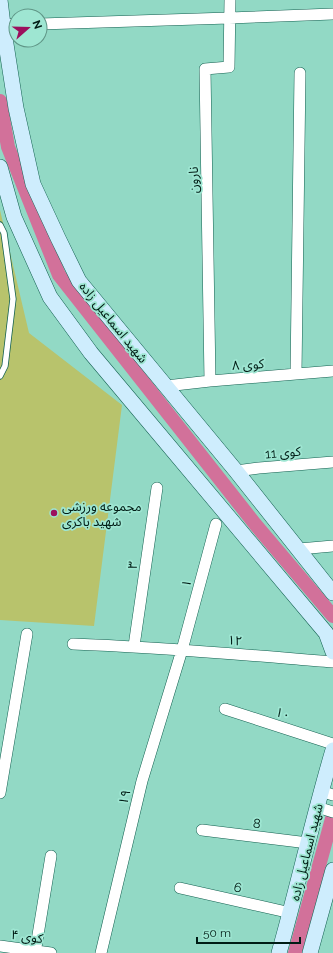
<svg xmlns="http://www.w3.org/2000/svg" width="333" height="953" viewBox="0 0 333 953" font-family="Raleway,'Noto Sans Arabic',sans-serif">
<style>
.green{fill:#b8c36c}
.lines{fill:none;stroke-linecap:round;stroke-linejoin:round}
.canal{stroke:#d2719a;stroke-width:14}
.lane-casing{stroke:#126050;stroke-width:7}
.street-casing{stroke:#126050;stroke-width:12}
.secondary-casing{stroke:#126050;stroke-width:16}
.lane{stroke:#fff;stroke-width:5.5}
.street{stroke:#fff;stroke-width:11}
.secondary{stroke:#ceedfd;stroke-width:15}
.poi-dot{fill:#9c0f5d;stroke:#9ee6d2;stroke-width:1.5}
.labels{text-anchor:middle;stroke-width:3.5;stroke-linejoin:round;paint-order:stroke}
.street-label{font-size:13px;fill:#001c15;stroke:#9ee6d2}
.poi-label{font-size:13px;fill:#001c15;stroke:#9ee6d2;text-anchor:start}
</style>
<rect width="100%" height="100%" fill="#92d9c5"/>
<!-- green -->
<path class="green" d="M0,210l29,123 93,72 -28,221 -94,-6z"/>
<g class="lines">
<!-- canal -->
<path class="canal" d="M0,101l8,46 51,128 196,249 78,92
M295,953l38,-138"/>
<!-- lane casing -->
<g class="lane-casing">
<path id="lane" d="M0,225l4,8 9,66 -8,67 -5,10"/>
</g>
<!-- street casing -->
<g class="street-casing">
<path id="street" d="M40,24l189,-6 104,-4
M3,25l13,-1
M296,374l4,-301
M210,381l-5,-312 24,-2 1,-67
M166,386l44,-5 123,-10
M236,471l23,-3 74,-6
M299,549l34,-3
M73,644c87,3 173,11 260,18
M134,646l23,-158
M225,709l108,35
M321,791l12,4
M0,793l27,-159
M317,807l16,5
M202,830l106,13
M180,888l111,25
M0,946l51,7
M35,953l16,-97
M101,953l41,-172 40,-131 34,-126"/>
</g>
<!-- secondary casing -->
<g class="secondary-casing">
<path id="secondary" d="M0,0l3,25 13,83 17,76 25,54 21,43 157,190 97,122
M0,167l14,50 36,80 41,56 235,280 7,19
M279,953c19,-67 34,-136 54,-203
M310,953l23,-83"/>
</g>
<!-- lane -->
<use href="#lane" class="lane"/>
<!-- street -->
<use href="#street" class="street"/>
<!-- secondary -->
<use href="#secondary" class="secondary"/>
</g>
<!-- markers -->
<circle class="poi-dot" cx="54" cy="513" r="4"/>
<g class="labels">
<!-- street labels -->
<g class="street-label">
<text transform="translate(193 180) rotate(-91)" y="5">نارون</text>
<text transform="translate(114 322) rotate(51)" y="5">شهید اسماعیل زاده</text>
<text transform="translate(248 364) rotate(-4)" y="5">کوی ۸</text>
<text transform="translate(283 452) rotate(-5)" y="5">کوی 11</text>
<text transform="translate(132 565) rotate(-82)" y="5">۳</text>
<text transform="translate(186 583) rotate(-75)" y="5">۱</text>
<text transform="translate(235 640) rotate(5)" y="5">۱۲</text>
<text transform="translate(283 713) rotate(18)" y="5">۱۰</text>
<text transform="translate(124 797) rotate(-76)" y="5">۱۹</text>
<text transform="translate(257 823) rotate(7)" y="5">8</text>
<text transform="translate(306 852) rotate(-76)" y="5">شهید اسماعیل زاده</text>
<text transform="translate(238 887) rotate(13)" y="5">6</text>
<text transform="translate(27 936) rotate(8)" y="5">کوی ۴</text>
</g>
<!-- poi labels -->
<g class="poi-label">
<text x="62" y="511">مجموعه ورزشی<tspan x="62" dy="15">شهید باکری</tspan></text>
</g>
</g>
<!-- north arrow -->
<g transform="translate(28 28) rotate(70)"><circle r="19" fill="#9ee6d2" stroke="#5f9586"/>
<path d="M0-3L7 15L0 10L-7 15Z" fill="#9c0f5d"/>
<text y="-6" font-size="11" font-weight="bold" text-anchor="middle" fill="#001c15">N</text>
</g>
<!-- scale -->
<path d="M197 937v6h103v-6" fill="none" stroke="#001c15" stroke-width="2"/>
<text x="203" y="937" font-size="12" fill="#001c15" stroke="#9ee6d2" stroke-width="3" paint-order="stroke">50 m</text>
</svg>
